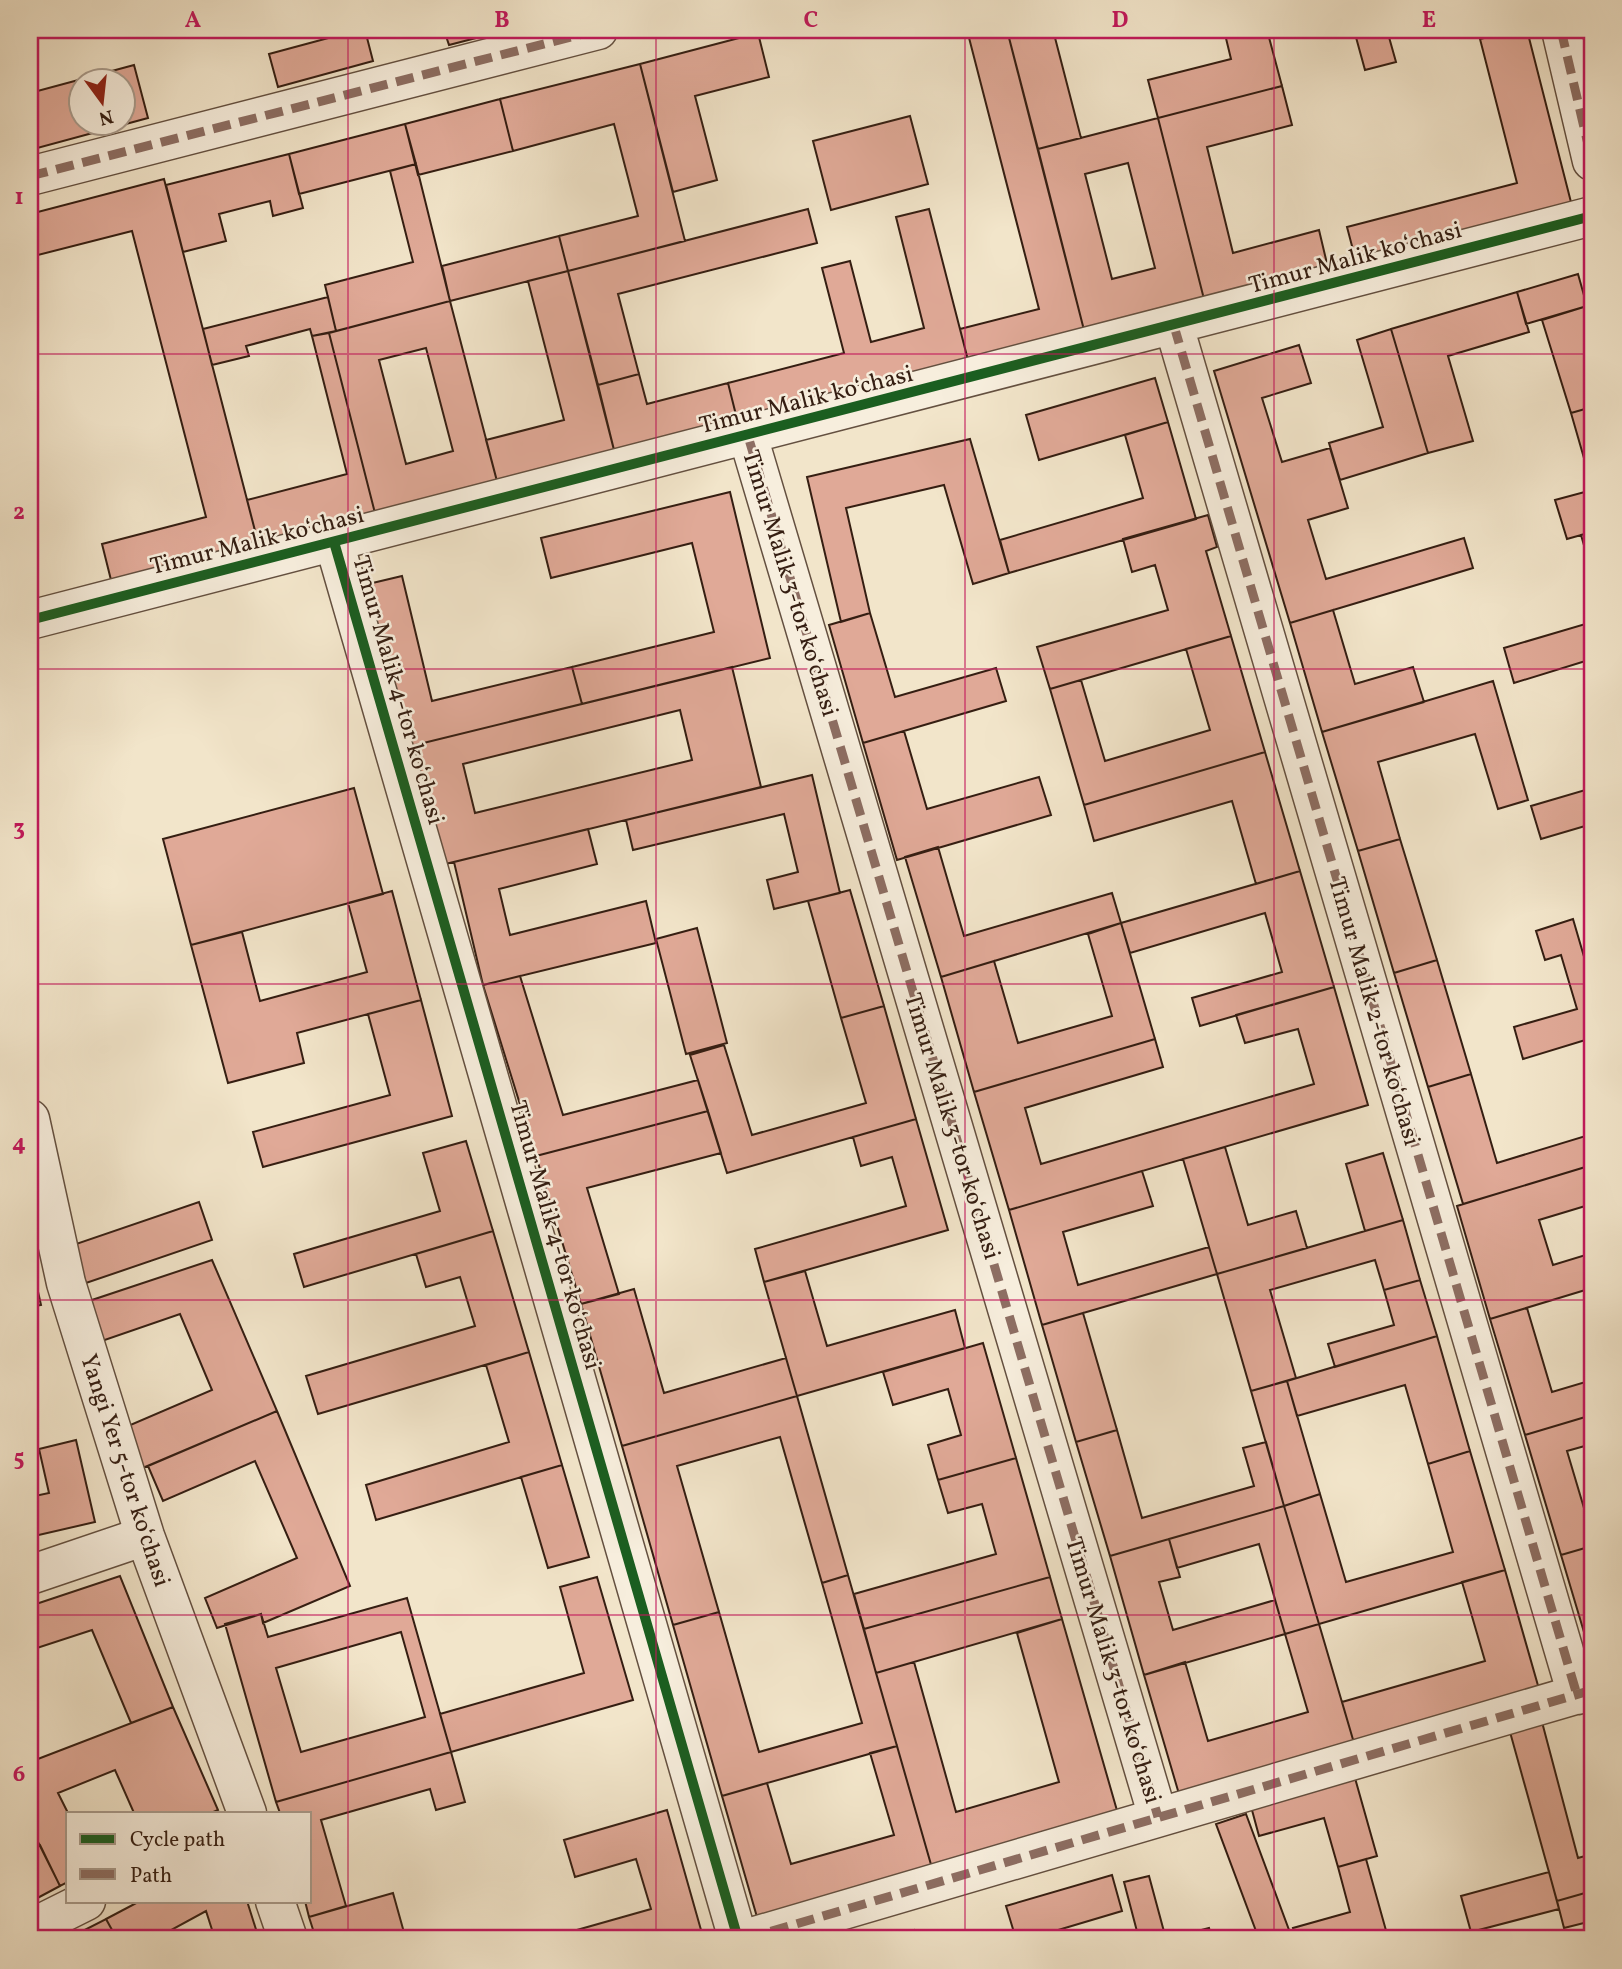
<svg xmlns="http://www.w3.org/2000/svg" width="1622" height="1969" viewBox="0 0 1622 1969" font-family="Vollkorn,serif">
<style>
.building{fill:#e0a997;stroke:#351e12;stroke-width:2;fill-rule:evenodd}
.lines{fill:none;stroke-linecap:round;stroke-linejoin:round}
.minor-casing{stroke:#645040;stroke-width:41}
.minor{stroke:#f7eedd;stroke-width:38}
.quiet{stroke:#8d6e63;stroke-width:9;stroke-dasharray:18 9;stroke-linecap:butt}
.cycleway-casing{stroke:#f7eedd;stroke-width:15}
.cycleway{stroke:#1b5e20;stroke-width:10}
.grid{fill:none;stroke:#c2185b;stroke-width:2;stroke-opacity:0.55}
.labels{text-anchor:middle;stroke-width:5;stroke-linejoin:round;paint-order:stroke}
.street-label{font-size:24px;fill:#351e12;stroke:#f7eedd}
.neatline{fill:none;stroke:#c2185b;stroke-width:2.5}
.grid-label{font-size:23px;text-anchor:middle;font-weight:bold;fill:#c2185b}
</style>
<rect width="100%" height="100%" fill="#f2e5ca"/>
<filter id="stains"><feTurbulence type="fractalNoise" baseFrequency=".00286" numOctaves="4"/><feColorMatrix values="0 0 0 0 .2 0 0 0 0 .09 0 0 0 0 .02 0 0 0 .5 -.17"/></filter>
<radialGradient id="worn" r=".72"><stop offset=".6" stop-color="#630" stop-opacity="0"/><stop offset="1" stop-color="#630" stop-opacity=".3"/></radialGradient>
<!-- building -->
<path class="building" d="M358,30h7l8,31 -95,26 -9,-33z
M444,30h63l-58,15z
M967,30h40l78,304 -116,30 -9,-35 79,-20z
M1007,30h46l28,108 -43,11z
M1224,30h43l15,56 -124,32 -10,-38 83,-21z
M1354,30h33l9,32 -31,8z
M1477,30h39l-36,9z
M1516,30h11l46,180 -216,55 -10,-38 170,-44 -37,-144z
M758,33l11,44 -74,19 22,84 -44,12 -33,-128z
M640,64l45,177 -117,30 -9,-35 79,-20 -24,-92 -101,27 -13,-52z
M134,65l14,53 -118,32v-57zM80,80h42v42h-42z
M1282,86l10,39 -85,22 26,106 86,-23 10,42 -124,31 -47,-185z
M500,99l13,52 -95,24 -13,-51z
M910,116l18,68 -97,26 -18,-69z
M1158,118l47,185 -120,31 -47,-185zM1128,163l27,105 -43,11 -27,-105z
M405,124l11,40 -117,30 -10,-40z
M289,154l14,54 -30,8 -3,-15 -51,13 7,27 -43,11 -17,-67z
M416,164l34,137 -114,30 -11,-46 88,-23 -23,-91z
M164,179l95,367 -147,38 -10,-40 104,-27 -74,-286 -102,26v-43z
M808,209l9,34 -199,51 21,80 -41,11 -30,-114z
M929,209l40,155 -231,59 -10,-40 116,-30 -22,-85 28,-7 21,81 53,-14 -28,-111z
M559,236l9,35 -118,30 -8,-35z
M568,271l47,183 -117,31 -12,-45 78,-20 -36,-139z
M1578,274l9,32 -61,18 -9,-32z
M1517,292l12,40 -81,24 25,85 -45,12 -37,-124z
M328,297l8,34 -24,5 -2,-7 -64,17 3,10 -37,9 -9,-36z
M450,301l48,184 -122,32 -47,-184zM426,348l27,103 -47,13 -27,-104z
M1587,306l5,16v85l-21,6 -29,-93z
M1391,329l37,124 -88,27 -11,-37 54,-16 -26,-87z
M329,333l47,184 -117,29 -12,-46 100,-26 -35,-138z
M1299,345l12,38 -49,15 20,64 48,-14 18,60 -40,12 18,59 138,-41 9,30 -183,55 -76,-252z
M639,374l8,30 81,-21 10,40 -123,31 -17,-69z
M1155,378l13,44 -129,38 -13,-45z
M1592,407v79l-21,-73z
M1168,422l28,97 -187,54 -9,-33 143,-42 -18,-63z
M970,439l39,134 -36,11 -29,-99 -98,23 24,105 -29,9 -34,-145z
M1592,490v42l-25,7 -12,-39z
M730,492l40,166 -188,46 -10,-37 142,-35 -22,-89 -141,35 -10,-40z
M1208,515l9,32 -11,4 25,85 -181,53 -13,-42 131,-37 -13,-45 -23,7 -9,-33z
M1592,532v34h-2l-9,-31z
M402,576l30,125 140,-34 10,37 -179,44 -39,-163z
M1333,610l22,74 58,-17 11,35 -102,30 -32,-109z
M870,613l25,84 101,-29 10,33 -143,42 -34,-118z
M1592,622v37l-78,24 -10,-35z
M1231,636l34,116 -181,53 -34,-116 31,-9 24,81 105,-31 -24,-81z
M732,667l29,120 -328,80 -30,-119zM680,710l12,50 -217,53 -12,-49z
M1493,681l35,119 -30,9 -23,-75 -97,28 22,77 -42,12 -36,-119z
M904,731l23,78 112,-32 12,38 -154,45 -34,-117z
M1265,752l35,119 -44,13 -24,-83 -138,40 -10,-36z
M812,775l28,118 -66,16 -7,-29 31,-8 -14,-58 -151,36 -7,-30z
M354,788l29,106 -192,51 -28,-106z
M1592,788v36l-51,15 -10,-33z
M588,829l9,35 -98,25 11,46 136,-34 10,42 -173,42 -29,-123z
M1400,839l37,121 -43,13 -36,-122z
M938,847l26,89 148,-43 9,30 -180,54 -36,-120z
M1300,871l34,116 -134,39 -8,-28 90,-26 -17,-59 -135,40 -9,-30z
M850,890l34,116 -43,12 -33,-117z
M392,891l29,109 -124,33 7,30 -76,20 -37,-138 51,-13 18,69 107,-29 -19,-69z
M1573,919l19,65v54l-69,21 -9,-32 63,-18 -16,-54 -16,5 -9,-29z
M1121,923l34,116 -181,53 -33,-115 53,-16 24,82 94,-27 -24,-82z
M697,928l30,115 -41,11 -30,-115z
M1437,960l34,114 -43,13 -34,-114z
M520,976l43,139 135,-35 10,31 -172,45 -53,-171z
M1334,987l34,118 -359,105 -35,-118 181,-53 8,28 -138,41 16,56 273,-80 -16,-55 -53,14 -9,-28z
M421,1000l31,116 -189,51 -10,-35 137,-37 -22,-81z
M884,1006l32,113 -189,54 -37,-118 34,-10 28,90 114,-32 -25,-85z
M1471,1074l26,89 95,-29v31l-129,39 -35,-117z
M708,1111l13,42 -134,35 32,106 -38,10 -45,-148z
M916,1119l32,111 -184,52 -9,-33 151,-43 -14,-49 -31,9 -8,-29z
M466,1141l27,90 -189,56 -10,-33 146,-43 -17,-58z
M1225,1147l23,78 48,-14 11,37 -90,26 -34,-115z
M1383,1153l20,67 -38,11 -19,-67z
M1592,1165v39l-53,16 14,45 39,-12v35l-102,31 -33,-113z
M1142,1171l11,35 -90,26 15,53 131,-38 8,27 -175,51 -33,-115z
M199,1202l13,38 -126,43 -13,-38z
M1403,1220l17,60 -36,10 -9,-30 -105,30 26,88 -45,13 -34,-117z
M493,1231l36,121 -211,62 -12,-38 169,-50 -15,-49 -34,10 -10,-33z
M30,1256l11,49 -11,2z
M212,1260l65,151 -139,59 -17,-41 91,-39 -32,-76 -84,29 -13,-40z
M805,1271l22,75 128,-36 10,38 -168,48 -33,-114z
M1420,1280l17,56 -102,31 -7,-23 66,-19 -10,-35z
M634,1289l30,104 122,-35 11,38 -175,50 -41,-142z
M1527,1308l25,84 40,-12v35l-67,20 -35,-116z
M1083,1313l34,117 -41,12 -34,-117z
M1437,1336l33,115 -42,13 -23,-79 -108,31 -10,-35z
M983,1343l33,115 -78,22 -10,-35 33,-10 -13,-46 -55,16 -10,-33z
M529,1352l33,113 -186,55 -10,-35 143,-43 -23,-77z
M1287,1381l33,113 -36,12 -33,-115z
M797,1396l51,179 -26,8 -42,-146 -103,29 42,146 -46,13 -51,-179z
M277,1411l73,175 -87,37 -2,-9 -44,14 -12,-30 92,-40 -42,-97 -92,40 -15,-35z
M1592,1415v29l-25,7 17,57 8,-2v40l-31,9 -36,-120z
M1117,1430l25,88 112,-32 -11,-38 23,-6 18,64 -174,50 -34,-114z
M76,1440l19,82 -65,15v-40l19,-4 -10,-44z
M1470,1451l35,119 -186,54 -35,-118 36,-12 26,88 107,-30 -25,-88z
M1016,1458l34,119 -186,52 -10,-35 142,-40 -14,-50 -34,9 -10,-33z
M562,1465l27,92 -41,11 -27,-91z
M1284,1506l35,118 -34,10 -26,-90 -82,24 -8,-29z
M1169,1539l11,38 -21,5 14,48 102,-30 10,34 -141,41 -34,-119z
M1592,1546v113l-31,-104z
M1505,1570l34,119 -185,54 -12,-41 143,-41 -23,-79z
M848,1575l49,171 -175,50 -49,-171 46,-13 40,140 103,-29 -40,-140z
M120,1576l53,131 -42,16 -39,-93 -55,18 -7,-23v-19z
M597,1577l36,123 -182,52 -11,-38 144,-41 -24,-86z
M1050,1577l12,42 -186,54 -12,-44z
M407,1598l44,154 -175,50 -51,-178 36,-10 7,23zM401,1632l24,85 -124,35 -25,-84z
M1062,1619l56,195 -186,54 -56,-195 38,-11 42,150 103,-30 -42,-149z
M1319,1624l35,119 -175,51 -35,-119 41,-13 23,79 100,-29 -23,-78z
M173,1707l45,103 -7,3h-77l-19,-43 -57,23 10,20v69l-8,4 -30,-60v-64z
M1542,1722l36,136 14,-4v37l-35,10 -47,-169z
M897,1746l35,122 -175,49 -35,-121 45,-13 24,81 103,-29 -24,-82z
M451,1752l14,50 -29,8 -6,-21 -109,31 25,86 -37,11 -4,-16h5v-88h-30l-4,-11z
M1353,1771l24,85 -39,11 -14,-49 -65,18 -10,-37z
M667,1810l36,127 -158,2 106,-30 -15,-50 -61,18 -11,-37z
M1246,1814l46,124 -2,1h-31l-43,-115z
M40,1845l20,41 -30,16v-52z
M1366,1859l21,75 -19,5h-71l-4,-11 57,-16 -12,-45z
M1549,1872l10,37 -88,23 -10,-36z
M1112,1875l10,36 -94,28h-12l-10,-33z
M1149,1876l17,63h-27l-15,-57z
M1592,1891v30l-28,7 -7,-27z
M393,1893l12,43 -10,3h-79l-7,-22z
M140,1901h107l12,38h-44l-9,-28 -46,25 2,3h-45l-11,-20z
M106,1919l11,20h-50z
M1209,1928l3,11h-45z
M914,1930l3,9h-30z
M1392,1932l2,7h-26l19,-5z"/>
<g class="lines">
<!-- minor casing -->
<g class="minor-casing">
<path id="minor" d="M1561,30l31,131
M30,176l568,-146
M1174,326l403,1369
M748,436l410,1381
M334,542l404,1397
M30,620l1562,-404
M30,1119l36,164 79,253 102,277
M30,1575l115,-39
M275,1901l13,38
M30,1929l56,-28
M745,1939l847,-249"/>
</g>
<!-- minor -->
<use href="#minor" class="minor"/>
<!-- quiet -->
<path class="quiet" d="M1561,30l31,131
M30,176l568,-146
M1174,326l403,1369
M748,436l410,1381
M745,1939l847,-249"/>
<!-- cycleway casing -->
<g class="cycleway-casing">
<path id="cycleway" d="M334,542l404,1397
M30,620l1562,-404"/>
</g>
<!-- cycleway -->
<use href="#cycleway" class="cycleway"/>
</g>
<!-- grid -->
<path class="grid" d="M348,30v1909M656,30v1909M965,30v1909M1274,30v1909M30,354h1562M30,669h1562M30,984h1562M30,1300h1562M30,1615h1562"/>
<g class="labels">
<!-- street labels -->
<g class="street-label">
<text transform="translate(1355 257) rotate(-15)" y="8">Timur Malik koʻchasi</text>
<text transform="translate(806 399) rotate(-14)" y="8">Timur Malik koʻchasi</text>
<text transform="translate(257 540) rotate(-14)" y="8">Timur Malik koʻchasi</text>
<text transform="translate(791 583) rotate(73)" y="8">Timur Malik 3-tor koʻchasi</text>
<text transform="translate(399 690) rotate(74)" y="8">Timur Malik 4-tor koʻchasi</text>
<text transform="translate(1375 1011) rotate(74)" y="8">Timur Malik 2-tor koʻchasi</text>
<text transform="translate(953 1126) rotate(73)" y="8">Timur Malik 3-tor koʻchasi</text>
<text transform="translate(556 1235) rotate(74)" y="8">Timur Malik 4-tor koʻchasi</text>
<text transform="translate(126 1470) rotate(72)" y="8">Yangi Yer 5-tor koʻchasi</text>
<text transform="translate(1114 1670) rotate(73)" y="8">Timur Malik 3-tor koʻchasi</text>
</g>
</g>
<!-- margin -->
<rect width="1622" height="1969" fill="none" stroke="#f2e5ca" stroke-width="77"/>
<!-- legend -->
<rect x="66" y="1812" width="245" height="91" fill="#f7eedd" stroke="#a99b8c" stroke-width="2"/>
<rect x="80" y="1834" width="35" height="10" fill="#1b5e20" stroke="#a99b8c" stroke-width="2"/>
<text x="130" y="1846" font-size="21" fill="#351e12">Cycle path</text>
<rect x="80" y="1869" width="35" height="10" fill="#8d6e63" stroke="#a99b8c" stroke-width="2"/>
<text x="130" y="1882" font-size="21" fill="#351e12">Path</text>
<!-- north arrow -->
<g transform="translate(102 102) rotate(165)"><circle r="33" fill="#f7eedd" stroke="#a99b8c" stroke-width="2"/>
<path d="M0-5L12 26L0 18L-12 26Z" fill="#8f2418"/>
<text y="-10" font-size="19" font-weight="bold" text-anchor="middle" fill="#351e12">N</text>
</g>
<rect x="38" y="38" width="1546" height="1892" class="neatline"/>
<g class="grid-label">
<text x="193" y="27">A</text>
<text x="502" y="27">B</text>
<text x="811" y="27">C</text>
<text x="1120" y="27">D</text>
<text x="1429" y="27">E</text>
<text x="19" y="204">1</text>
<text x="19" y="519">2</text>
<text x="19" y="835">3</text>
<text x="19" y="1150">4</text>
<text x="19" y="1465">5</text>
<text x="19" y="1781">6</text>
</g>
<rect width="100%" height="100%" filter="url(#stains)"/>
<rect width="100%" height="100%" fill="url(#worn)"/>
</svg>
